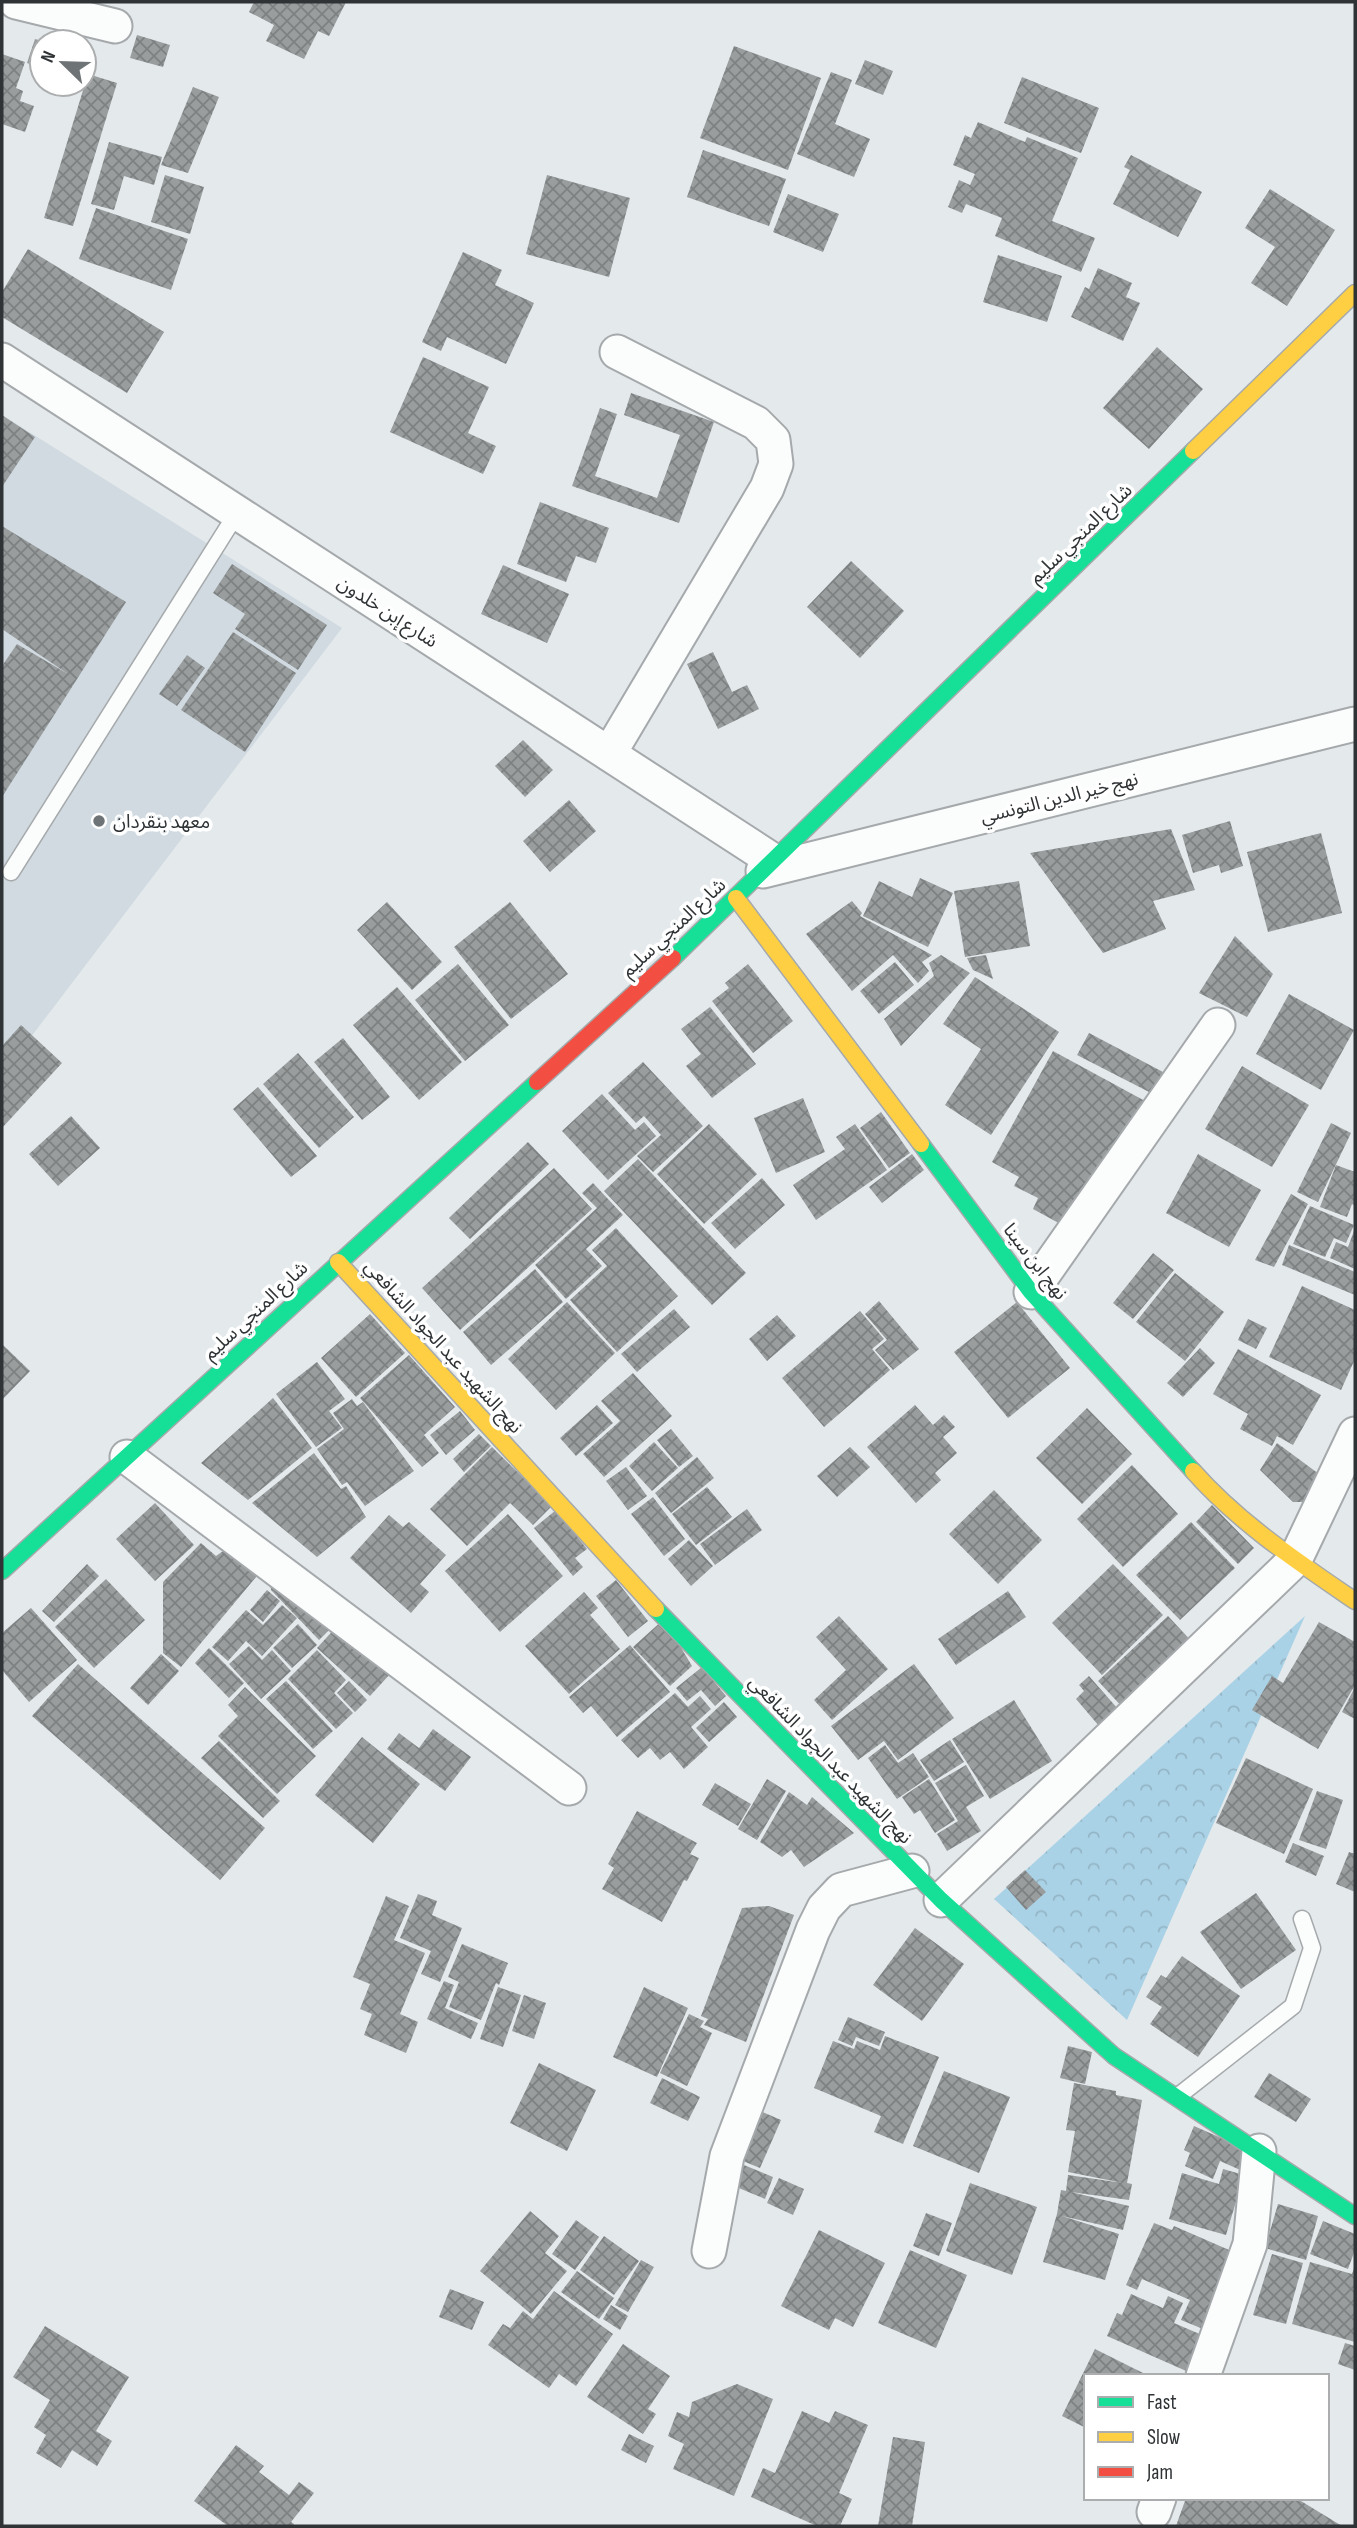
<svg xmlns="http://www.w3.org/2000/svg" width="1357" height="2528" viewBox="0 0 1357 2528" font-family="'Sofia Sans Condensed','Noto Sans Arabic',sans-serif">
<style>
.built{fill:#d0dae0}
.park{fill:url(#park-crowns)}
.building{fill:url(#building-cross-hatch)}
.lines{fill:none;stroke-linecap:round;stroke-linejoin:round}
.lane-casing{stroke:#a5a9ab;stroke-width:19}
.street-casing{stroke:#a5a9ab;stroke-width:37}
.fast-casing{stroke:#a5a9ab;stroke-width:19}
.slow-casing{stroke:#a5a9ab;stroke-width:19}
.jam-casing{stroke:#a5a9ab;stroke-width:19}
.lane{stroke:#fbfcfc;stroke-width:16}
.street{stroke:#fbfcfc;stroke-width:33}
.fast{stroke:#16e098;stroke-width:16}
.slow{stroke:#ffcf43;stroke-width:16}
.jam{stroke:#f24e42;stroke-width:16}
.poi-dot{fill:#6e7375;stroke:#fff;stroke-width:2.5}
.labels{text-anchor:middle;stroke-width:7;stroke-linejoin:round;paint-order:stroke}
.street-label{font-size:19px;fill:#2f3335;stroke:#fff}
.poi-label{font-size:19px;fill:#2f3335;stroke:#fff;text-anchor:start}
</style>
<defs>
<pattern id="park-crowns" width="20" height="18" patternUnits="userSpaceOnUse" patternTransform="scale(1.75)"><rect width="20" height="18" fill="#aad2e6"/><path d="M2 6a3 3 0 1 1 6 0M12 15a3 3 0 1 1 6 0" fill="none" stroke="#93b5c6"/></pattern>
<pattern id="building-cross-hatch" width="8" height="8" patternUnits="userSpaceOnUse" patternTransform="scale(1.75)"><rect width="8" height="8" fill="#999d9e"/><path d="M0 0l8 8M0 8l8-8" fill="none" stroke="#7d8182"/></pattern>
</defs>
<rect width="100%" height="100%" fill="#e4e9ec"/>
<!-- built -->
<path class="built" d="M2,415l340,213 -340,447z"/>
<!-- park -->
<path class="park" d="M1305,1616l-178,404 -133,-121z"/>
<!-- building -->
<path class="building" d="M254,2h92l-17,34 -11,-5 -14,28 -38,-18 8,-16 -25,-13z
M137,35l33,10 -7,22 -33,-9z
M35,39l7,2v27l-15,-5z
M734,46l87,32 -33,92 -88,-32z
M2,54l23,8 -9,26 7,3 -3,10 14,5 -9,26 -23,-8z
M865,60l28,11 -10,24 -28,-11z
M831,72l21,8 -17,44 35,15 -16,38 -57,-23z
M88,74l29,9 -44,143 -29,-8z
M1022,77l77,31 -18,45 -77,-30z
M193,87l26,10 -31,76 -27,-8z
M978,122l47,20 2,-5 51,21 -26,63 43,17 -14,34 -86,-36 7,-18 -36,-14 -4,9 -14,-6 11,-27 11,5 5,-11 -22,-9 12,-30 6,3z
M109,142l53,15 -8,28 -30,-9 -10,34 -23,-6z
M703,150l83,29 -17,47 -82,-29z
M1131,155l71,37 -24,45 -65,-33 17,-34 -6,-3z
M165,175l39,12 -14,47 -39,-12z
M547,175l83,23 -21,79 -83,-23z
M1270,189l65,41 -48,76 -36,-23 24,-36 -30,-19z
M788,194l51,20 -16,38 -50,-20z
M96,208l92,31 -17,51 -92,-31z
M28,249l136,83 -37,61 -125,-76v-25z
M463,252l39,18 -7,15 39,18 -28,61 -59,-27 -6,14 -19,-9z
M998,255l64,21 -15,46 -64,-20z
M1098,268l34,15 -6,14 14,6 -17,38 -52,-24 14,-30 4,2z
M1157,347l46,42 -54,60 -46,-41z
M423,357l66,30 -21,46 28,13 -13,28 -93,-42z
M631,393l83,29 -35,101 -107,-37 28,-78 17,6 -22,62 62,22 23,-63 -56,-20z
M2,415l33,22 -33,50z
M540,502l69,26 -13,35 -20,-7 -10,26 -49,-18z
M2,526l124,76 -124,195v-131l15,-22 51,30 -66,-45z
M851,561l53,50 -44,47 -53,-51z
M232,564l95,61 -29,45 -63,-41 10,-15 -32,-21z
M503,565l66,29 -22,49 -66,-29z
M233,632l63,41 -51,79 -64,-42z
M713,652l19,40 15,-7 12,24 -41,20 -31,-65z
M187,655l18,13 -28,38 -18,-12z
M523,740l30,30 -28,27 -30,-31z
M569,800l27,31 -46,41 -27,-31z
M1230,821l13,45 -22,7 -2,-8 -26,8 -11,-38z
M1171,829l24,61 -42,11 13,28 -63,24 -73,-100z
M1321,833l21,80 -74,19 -21,-80z
M920,878l33,15 -25,54 -65,-31 16,-35 33,16z
M1019,881l11,65 -65,11 -11,-66z
M852,901l10,12 -2,3 72,39 -10,7 7,9 -11,12 -25,-28 -41,36 -46,-57z
M387,902l55,60 -30,28 -55,-60z
M510,902l58,72 -57,45 -57,-72z
M1235,936l38,38 -26,43 -48,-24z
M941,955l29,18 -69,73 -17,-27 50,-43 -5,-13z
M986,955l7,24 -20,-9 -6,-12z
M895,962l19,23 -35,29 -19,-23z
M458,964l51,61 -44,36 -50,-61z
M748,964l45,57 -40,32 -41,-52 17,-13 -4,-5z
M975,977l84,55 -68,103 -46,-30 36,-56 -38,-25z
M397,987l65,75 -43,38 -66,-75z
M1289,994l65,36 -33,60 -65,-36z
M710,1007l46,57 -44,34 -26,-32 15,-12 -20,-25z
M21,1025l41,38 -60,65v-82z
M1089,1033l74,39 -12,21 -74,-38z
M343,1038l47,59 -28,23 -48,-58z
M1053,1051l92,50 -79,126 -33,-18 5,-11 -24,-12 5,-9 -27,-15z
M298,1053l56,64 -35,31 -56,-64z
M643,1062l60,64 -50,46 -16,-16 24,-21 -17,-19 -8,7 -28,-30z
M1242,1066l67,39 -37,62 -67,-38z
M258,1087l59,69 -26,21 -58,-68z
M602,1094l33,36 9,-8 12,14 -48,44 -46,-49z
M803,1098l22,54 -49,21 -22,-55z
M881,1112l29,41 -21,15 -29,-40z
M71,1116l29,32 -42,38 -29,-32z
M1331,1123l20,10 -33,69 -21,-10z
M709,1124l48,50 -53,50 -47,-50z
M855,1124l32,46 -71,50 -23,-35 52,-36 -9,-12z
M528,1142l21,22 -79,75 -21,-21z
M912,1154l12,16 -42,33 -13,-16z
M1198,1154l63,36 -32,57 -63,-34z
M638,1159l108,114 -34,32 -108,-114z
M1336,1165l19,7v34l-3,-2 -5,13 -27,-10z
M554,1168l38,41 -132,121 -38,-42z
M762,1178l23,27 -50,44 -24,-26z
M593,1183l30,32 -37,34 16,17 -36,33 -31,-34 62,-57 -15,-15z
M1291,1194l17,10 -34,63 -19,-7z
M1310,1206l44,19 -8,18 -12,-5 -9,19 -32,-13z
M616,1228l62,68 -61,56 -47,-52 37,-34 -15,-16z
M1355,1228v41l-25,-11 6,-16 12,5z
M1289,1245l66,27v23l-73,-30z
M1153,1253l21,17 -41,49 -20,-16z
M535,1269l28,33 -72,63 -28,-33z
M1175,1273l49,39 -39,49 -49,-39z
M1302,1286l53,24v49l-14,31 -72,-33z
M879,1301l40,48 -26,21 -18,-20 12,-10 -22,-26z
M567,1302l48,51 -59,57 -48,-51z
M1017,1302l53,66 -62,50 -54,-66z
M674,1309l16,18 -53,45 -16,-18z
M860,1311l24,28 -12,10 18,21 -66,57 -42,-49z
M370,1314l35,39 -49,44 -35,-39z
M777,1315l19,21 -29,25 -18,-22z
M1248,1319l19,9 -11,21 -18,-9z
M2,1344l28,27 -28,29z
M1200,1348l15,15 -32,34 -16,-14z
M1238,1349l83,46 -28,50 -16,-9 -5,10 -32,-17 8,-15 -35,-20z
M409,1355l46,52 -31,28 15,18 -17,14 -62,-69z
M317,1362l28,37 -16,12 13,17 -26,19 -40,-53z
M633,1373l39,43 -68,61 -21,-23 37,-33 -19,-20z
M273,1398l39,50 -64,52 -47,-37z
M352,1399l5,7 6,-4 51,69 -49,35 -18,-24 -5,3 -25,-36 27,-20 -11,-16z
M597,1405l16,18 -37,33 -16,-18z
M915,1405l18,20 11,-10 11,12 -12,10 14,16 -22,20 6,7 -25,23 -49,-56z
M1087,1408l45,46 -50,50 -46,-46z
M460,1411l15,19 -29,25 -16,-20z
M671,1429l22,27 -14,11 -22,-27z
M479,1434l12,12 -27,26 -11,-13z
M654,1442l24,26 -26,23 -23,-25z
M1277,1443l42,31 -11,28h-15l-33,-32z
M492,1447l60,59 -19,19 -23,-22 -43,43 -37,-37z
M850,1447l20,20 -33,30 -20,-21z
M314,1453l27,36 5,-3 20,31 -49,40 -65,-54z
M697,1457l17,21 -43,35 -16,-20z
M1132,1465l46,49 -55,53 -46,-48z
M626,1467l21,29 -19,14 -22,-29z
M707,1487l25,30 -36,28 -24,-31z
M994,1490l48,50 -44,44 -49,-50z
M653,1497l32,42 -21,17 -33,-42z
M155,1503l39,42 -39,36 -39,-42z
M1212,1505l42,43 -16,16 -42,-42z
M747,1509l15,21 -47,35 -15,-21z
M556,1510l31,39 -12,9 8,9 -10,9 -39,-48z
M508,1514l55,62 -63,56 -55,-61z
M389,1515l14,12 6,-5 37,33 -26,29 9,8 -18,21 -61,-55z
M1191,1522l44,46 -55,52 -44,-45z
M689,1540l24,26 -22,20 -23,-27z
M236,1542l30,23 -85,102 -18,-14v-71l38,-39 15,13z
M87,1564l12,12 -45,46 -12,-11z
M1113,1564l50,51 -61,60 -50,-52z
M268,1567l68,56 -17,17 -48,-50z
M106,1579l39,41 -51,48 -39,-41z
M616,1580l32,41 -20,16 -32,-41z
M267,1590l13,11 -17,21 -13,-12z
M1008,1591l18,26 -70,48 -18,-26z
M584,1592l14,16 -8,7 30,34 -51,45 -44,-48z
M282,1605l15,13 -35,38 -16,-15 -18,20 -16,-14 34,-37 17,15z
M31,1608l46,52 -48,42 -27,-32v-37z
M839,1616l49,53 -56,51 -18,-20 32,-30 -30,-33z
M1168,1616l27,29 -70,65 -27,-29z
M664,1619l28,47 -22,20 -37,-39z
M1319,1622l36,20v43l-37,64 -66,-39 20,-34 11,7z
M298,1624l19,21 -25,23 -19,-20z
M338,1625l53,48 -21,23 -53,-48z
M630,1645l40,47 -53,45 -26,-31 -8,7 -14,-16z
M249,1646l13,14 10,-10 19,21 -30,28 -32,-35z
M209,1648l35,35 -15,15 -34,-35z
M317,1650l29,30 -12,13 19,20 -17,16 -48,-50z
M161,1654l18,17 -31,34 -18,-17z
M78,1664l187,164 -45,52 -188,-164z
M914,1664l40,54 -56,42 -14,-19 -26,19 -27,-34z
M702,1667l24,29 -11,10 -14,-16 -14,11 -11,-13z
M1089,1676l29,33 -19,17 -23,-27 8,-8 -5,-6z
M286,1681l47,50 -20,18 -47,-50z
M349,1681l18,19 -12,12 -18,-19z
M245,1687l71,69 -39,38 -59,-58 20,-20 -10,-11z
M1355,1687v32l-13,-7z
M675,1693l13,14 12,-11 11,13 -20,18 17,20 -24,22 -14,-17 -10,8 -10,-12 -12,10 -17,-18z
M1014,1700l38,61 -62,38 -38,-60z
M724,1702l13,15 -28,25 -13,-14z
M433,1729l38,28 -26,34 -58,-42 12,-16 20,15z
M362,1737l58,47 -47,59 -58,-48z
M950,1740l14,22 -30,19 -14,-21z
M219,1741l61,60 -17,17 -62,-60z
M885,1745l13,18 15,-10 16,24 -32,22 -29,-41z
M1246,1758l67,31 -29,65 -68,-31z
M966,1765l18,31 -18,11 15,24 -34,20 -10,-17 21,-13 -23,-38z
M767,1779l19,12 -29,49 -19,-11z
M929,1779l26,41 -20,13 -15,-23 -6,4 -12,-17z
M715,1783l36,21 -13,22 -36,-21z
M1317,1791l26,9 -17,49 -27,-9z
M789,1792l18,13 5,-8 42,36 -50,34 -13,-17 -9,7 -22,-15z
M637,1811l60,32 -7,11 9,4 -12,23 -3,-1 -22,42 -60,-33 12,-21 -6,-4z
M1293,1843l31,13 -8,20 -31,-14z
M1349,1852l6,2v38l-19,-8z
M1025,1870l21,22 -20,18 -20,-23z
M1256,1893l40,57 -55,39 -41,-57z
M418,1894l19,7 -5,14 30,13 -22,54 -19,-8 10,-23 -31,-13z
M386,1896l23,10 -15,34 31,13 -25,61 18,8 -12,31 -42,-18 8,-21 -12,-5 10,-25 -17,-7z
M769,1906l25,9 -48,127 -42,-17 4,-6 -7,-3 41,-108z
M915,1928l49,36 -42,57 -49,-36z
M462,1944l46,19 -9,22 -3,-2 -15,37 -32,-13 10,-25 -11,-5z
M1182,1956l58,40 -42,61 -48,-33 12,-17 -16,-10 15,-22 5,3z
M444,1981l10,4 -9,23 33,15 -7,16 -44,-20z
M498,1987l23,8 -18,52 -23,-8z
M644,1987l44,21 -31,69 -44,-20z
M524,1995l22,8 -12,36 -22,-8z
M689,2014l15,7 -4,6 12,6 -25,53 -27,-13z
M848,2017l37,15 -6,14 -23,-9 -4,9 -14,-6z
M885,2036l54,21 -36,87 -29,-12 7,-16 -67,-28 19,-47 21,8 3,-8 23,9z
M1068,2046l24,6 -7,32 -25,-6z
M539,2063l57,27 -29,61 -57,-28z
M944,2071l66,26 -31,76 -66,-27z
M1269,2073l42,26 -15,23 -42,-25z
M662,2078l38,19 -12,24 -38,-18z
M1074,2083l42,8v4l26,5 -15,83 5,1 -3,16 -58,-8 58,14 -6,24 -61,-14 57,18 -14,46 -62,-18 14,-48 4,-24 5,1 2,-16 55,8 -55,-11 7,-41 -9,-1z
M758,2110l23,10 -21,48 -22,-9z
M1194,2126l61,27 -8,20 -27,-12 -7,18 -28,-13 5,-13 -6,-3z
M744,2165l29,12 -8,22 -31,-13z
M1223,2169l21,6 -18,60 -57,-16 13,-46 37,11z
M779,2178l25,11 -11,26 -26,-12z
M970,2183l67,24 -25,68 -66,-24z
M1278,2204l40,12 -12,44 -41,-12z
M530,2211l29,25 -14,17 22,18 -36,43 -51,-43z
M926,2213l26,10 -13,33 -26,-10z
M576,2220l23,17 -24,33 -23,-16z
M1323,2221l32,13v16l-7,19 -38,-15z
M1154,2223l18,7 2,-4 62,27 -33,76 -22,-9 9,-20 -48,-21 -5,11 -11,-5z
M819,2230l66,33 -32,64 -18,-9 -6,12 -48,-24z
M604,2236l35,25 -25,34 -34,-25z
M910,2250l57,25 -31,73 -58,-25z
M1272,2254l31,9 -17,61 -33,-9z
M641,2260l13,7 -26,45 -13,-7z
M1310,2262l42,12 3,-9v77l-63,-18z
M577,2271l37,27 -15,21 -38,-27z
M450,2289l34,13 -12,28 -33,-13z
M554,2291l59,43 -37,52 -17,-12 -10,14 -61,-43 15,-21 7,4 13,-17 10,8z
M1131,2294l32,14 5,-12 15,7 -9,20 35,15 -16,36 -86,-38 10,-23 5,2z
M611,2305l17,11 -8,14 -17,-11z
M45,2326l84,51 -33,54 16,10 -15,25 -25,-16 -11,18 -25,-15 10,-18 -12,-8 16,-27 -37,-23z
M1345,2343l10,3v24l-17,-6z
M623,2344l47,32 -22,33 8,5 -13,20 -56,-37z
M1095,2349l54,27h-63v52l-24,-12z
M737,2384l36,15 -39,97 -61,-27 11,-25 -16,-8 9,-24 12,5 3,-15z
M802,2411l27,12 6,-12 33,14 -29,68 13,6 -12,27h-23l-66,-29 12,-29 12,5z
M629,2434l25,12 -8,17 -25,-13z
M893,2437l32,5 -13,84h-34z
M236,2445l28,21 -5,6 30,23 10,-13 15,11 -23,29 3,2 -1,2h-65l-34,-25z
M1186,2498h110l46,28h-166z"/>
<g class="lines">
<!-- lane casing -->
<g class="lane-casing">
<path id="lane" d="M11,872l226,-359
M1177,2097l116,-91 19,-58 -10,-29"/>
</g>
<!-- street casing -->
<g class="street-casing">
<path id="street" d="M16,2l99,24
M2,360l772,501
M609,754l158,-266 9,-24 -3,-24 -17,-17 -139,-71
M763,871l592,-147
M1031,1292l187,-267
M127,1457l442,331
M941,1900l354,-340 60,-126
M709,2251l18,-95 86,-226 11,-22 17,-18 71,-19
M1203,2376l47,-132 9,-93
M1154,2512l5,-14"/>
</g>
<!-- fast casing -->
<g class="fast-casing">
<path id="fast" d="M673,958l520,-507
M921,1144l110,148 162,179
M2,1571l535,-489
M656,1609l285,291 173,156 241,160"/>
</g>
<!-- slow casing -->
<g class="slow-casing">
<path id="slow" d="M1193,451l162,-158
M736,898l185,246
M338,1262l318,347
M1193,1471c46,52 105,91 162,130"/>
</g>
<!-- jam casing -->
<g class="jam-casing">
<path id="jam" d="M537,1082l136,-124"/>
</g>
<!-- lane -->
<use href="#lane" class="lane"/>
<!-- street -->
<use href="#street" class="street"/>
<!-- fast -->
<use href="#fast" class="fast"/>
<!-- slow -->
<use href="#slow" class="slow"/>
<!-- jam -->
<use href="#jam" class="jam"/>
</g>
<!-- markers -->
<circle class="poi-dot" cx="99" cy="821" r="7"/>
<g class="labels">
<!-- street labels -->
<g class="street-label">
<text transform="translate(1080 533) rotate(-44)" y="7">شارع المنجي سليم</text>
<text transform="translate(388 611) rotate(33)" y="7">شارع إبن خلدون</text>
<text transform="translate(1059 797) rotate(-14)" y="7">نهج خير الدين التونسي</text>
<text transform="translate(673 927) rotate(-43)" y="7">شارع المنجي سليم</text>
<text transform="translate(1036 1261) rotate(52)" y="7">نهج ابن سينا</text>
<text transform="translate(255 1310) rotate(-43)" y="7">شارع المنجي سليم</text>
<text transform="translate(444 1346) rotate(48)" y="7">نهج الشهيد عبد الجواد الشافعي</text>
<text transform="translate(831 1759) rotate(46)" y="7">نهج الشهيد عبد الجواد الشافعي</text>
</g>
<!-- poi labels -->
<g class="poi-label">
<text x="113" y="828">معهد بنقردان</text>
</g>
</g>
<!-- border -->
<rect width="1357" height="2528" fill="none" stroke="#2f3335" stroke-width="7"/>
<!-- legend -->
<rect x="1084" y="2374" width="245" height="126" fill="#ffffff" stroke="#acadae" stroke-width="2"/>
<rect x="1098" y="2397" width="35" height="10" fill="#16e098" stroke="#acadae" stroke-width="2"/>
<text x="1147" y="2409" font-size="21" fill="#2f3335">Fast</text>
<rect x="1098" y="2432" width="35" height="10" fill="#ffcf43" stroke="#acadae" stroke-width="2"/>
<text x="1147" y="2444" font-size="21" fill="#2f3335">Slow</text>
<rect x="1098" y="2467" width="35" height="10" fill="#f24e42" stroke="#acadae" stroke-width="2"/>
<text x="1147" y="2479" font-size="21" fill="#2f3335">Jam</text>
<!-- north arrow -->
<g transform="translate(63 63) rotate(293)"><circle r="33" fill="#ffffff" stroke="#acadae" stroke-width="2"/>
<path d="M0-5L12 26L0 18L-12 26Z" fill="#6e7375"/>
<text y="-10" font-size="19" font-weight="bold" text-anchor="middle" fill="#2f3335">N</text>
</g>
</svg>
